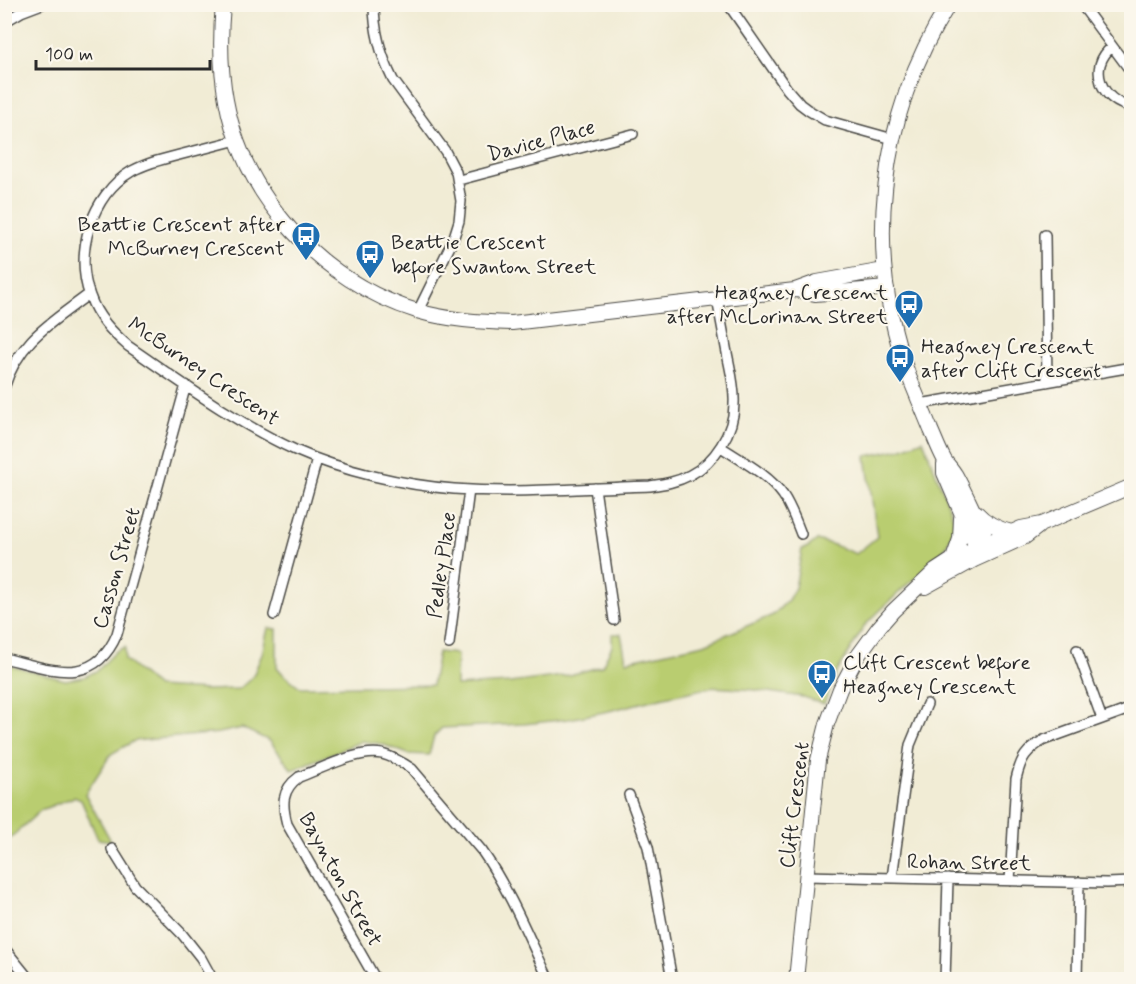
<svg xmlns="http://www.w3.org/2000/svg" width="1136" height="984" viewBox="0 0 1136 984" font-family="Mynerve,sans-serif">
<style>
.green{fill:#b9cd70;stroke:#727c4e;stroke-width:1.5}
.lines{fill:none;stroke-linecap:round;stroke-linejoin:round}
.street-casing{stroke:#494844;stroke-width:12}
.secondary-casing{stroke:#494844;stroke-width:16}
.street{stroke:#fff;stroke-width:9}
.secondary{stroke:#fff;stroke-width:14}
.labels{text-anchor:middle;stroke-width:4.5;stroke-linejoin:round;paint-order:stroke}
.street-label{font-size:21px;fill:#2b2b2b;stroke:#fbf7ec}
.poi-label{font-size:21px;fill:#2b2b2b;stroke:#fbf7ec;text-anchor:start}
</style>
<rect width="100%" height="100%" fill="#fbf7ec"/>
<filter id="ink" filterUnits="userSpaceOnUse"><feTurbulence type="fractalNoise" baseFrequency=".0167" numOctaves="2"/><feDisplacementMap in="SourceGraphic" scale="12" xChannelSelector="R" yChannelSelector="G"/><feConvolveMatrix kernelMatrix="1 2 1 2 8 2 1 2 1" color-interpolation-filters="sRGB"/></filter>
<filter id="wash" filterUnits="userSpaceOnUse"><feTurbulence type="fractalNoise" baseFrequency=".008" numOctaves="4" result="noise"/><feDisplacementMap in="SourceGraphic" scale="24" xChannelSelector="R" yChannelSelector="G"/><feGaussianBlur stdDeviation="1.35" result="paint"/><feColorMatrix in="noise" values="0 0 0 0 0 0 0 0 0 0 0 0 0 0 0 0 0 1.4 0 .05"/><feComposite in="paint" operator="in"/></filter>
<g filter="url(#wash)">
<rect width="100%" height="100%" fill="#f1ecd5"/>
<!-- green -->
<path class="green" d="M923,440l32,82 -2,10 -8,16 -22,26 -13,8 -45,43 -28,47 -13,32 -21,-7 -48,-7 -42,-3 -53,11 -51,13 -40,8 -45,5 -82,4 -8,8 -5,19 -21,-1 -26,-10 -20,-3 -70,29 -22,-29 -28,-13 -23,5 -85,8 -23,13 -26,40 26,47 -13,-2 -17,-39 -7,-3 -33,13 -36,33v-179l60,16 19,-3 14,-7 18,-19 9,-4v13l32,27 50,3 31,-1 8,-6 7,-7 9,-22 6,-26 9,1v38l6,7 17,13 132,-2 6,-33 19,2 -1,32 54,-3 60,-8 32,-9 10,-20v-12h9l5,27 78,-17 69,-29 15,-15 7,-12 7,-39 6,-2 9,-7 17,5 22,9 21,-17 -11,-81 34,-7z"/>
</g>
<g filter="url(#ink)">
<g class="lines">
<!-- street casing -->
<g class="street-casing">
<path id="street" d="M374,4c0,28 7,52 19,76l52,71 11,21 5,29 -2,20 -6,19 -35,71
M728,4l59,85 13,15 8,6 17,10 68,19
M1081,4l51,69
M4,22l17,-10 21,-8
M1112,47c-25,20 -11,55 20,60
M237,140c-19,5 -39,10 -58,15 -16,4 -32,8 -47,16 -41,24 -58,82 -42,125 7,21 22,36 38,50 54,37 107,76 167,104 47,21 108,35 159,39 64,5 132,-1 196,-3 14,-2 27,-4 40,-11 25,-13 44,-43 44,-71 1,-16 -3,-31 -6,-46 -4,-20 -7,-39 -11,-59
M459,180l174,-46
M1045,235l2,147
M4,388c15,-48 47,-65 85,-94
M920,404l212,-37
M721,447c21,14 47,27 62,48 8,12 13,26 18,39
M595,488l19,132
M274,615l43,-156
M449,644l20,-154
M1077,650l25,69
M4,658c46,11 90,31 113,-24l69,-249
M629,795l19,52 24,133
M112,849l23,37 47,48 19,24 12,22
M806,876l301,7 25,-1
M892,878l18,-133 17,-41
M1010,881l6,-102c5,-21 10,-29 28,-39l88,-32
M5,949l25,31
M376,980l-89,-156c-5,-19 -6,-34 12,-47 22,-8 60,-28 83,-23 11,3 20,8 30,15l70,82c28,40 46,85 67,129
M945,980l3,-101
M1077,980l2,-98"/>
</g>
<!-- secondary casing -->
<g class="secondary-casing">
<path id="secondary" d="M223,4c-3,33 -3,64 3,96 18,98 96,182 191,211 31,9 62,11 95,12l283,-33 22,-8 67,-12
M949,4c-71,112 -86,252 -39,375 7,17 14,34 21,51 4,9 8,20 13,29 3,5 8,10 11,15 14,25 25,52 37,78
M796,290l19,4 72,-6
M944,464v9l35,81
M976,512c9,10 22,17 36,20
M953,559l7,-20 1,-21
M925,587l49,-27 51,-23 13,-10
M796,980l22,-220 9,-36 7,-19 6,-16 17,-32 22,-30 14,-16 42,-40 23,-15 63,-28 21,-4 90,-38"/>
</g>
<!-- street -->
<use href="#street" class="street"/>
<!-- secondary -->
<use href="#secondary" class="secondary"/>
</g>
</g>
<!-- icons -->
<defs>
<g id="bus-pin" transform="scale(1.5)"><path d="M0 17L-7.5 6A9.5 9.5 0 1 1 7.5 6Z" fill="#1f6fb2" stroke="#fbf7ec"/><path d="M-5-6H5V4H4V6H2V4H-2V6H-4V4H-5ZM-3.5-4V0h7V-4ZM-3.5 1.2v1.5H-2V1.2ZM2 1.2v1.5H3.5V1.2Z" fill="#fff"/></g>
</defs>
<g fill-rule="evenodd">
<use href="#bus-pin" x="306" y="236"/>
<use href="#bus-pin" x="370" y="254"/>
<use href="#bus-pin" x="909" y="304"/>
<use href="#bus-pin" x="900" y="358"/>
<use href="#bus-pin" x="822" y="674"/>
</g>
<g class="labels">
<!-- street labels -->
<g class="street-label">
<text transform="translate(541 140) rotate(-15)" y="7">Davice Place</text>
<text transform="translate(204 371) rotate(34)" y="7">McBurney Crescent</text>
<text transform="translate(441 565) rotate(-82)" y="7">Pedley Place</text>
<text transform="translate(116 568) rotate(-74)" y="7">Casson Street</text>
<text transform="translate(794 805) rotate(-83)" y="7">Clift Crescent</text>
<text transform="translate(969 862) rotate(1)" y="7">Rohan Street</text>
<text transform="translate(341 879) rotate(61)" y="7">Baynton Street</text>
</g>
<!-- poi labels -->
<g class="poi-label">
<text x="285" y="231" text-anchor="end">Beattie Crescent after<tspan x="285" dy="24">McBurney Crescent</tspan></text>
<text x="391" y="249">Beattie Crescent<tspan x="391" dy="24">before Swanton Street</tspan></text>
<text x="888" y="299" text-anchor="end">Heagney Crescent<tspan x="888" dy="24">after McLorinan Street</tspan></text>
<text x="921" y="353">Heagney Crescent<tspan x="921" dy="24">after Clift Crescent</tspan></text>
<text x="843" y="669">Clift Crescent before<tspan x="843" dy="24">Heagney Crescent</tspan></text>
</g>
</g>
<!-- margin -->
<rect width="1136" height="984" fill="none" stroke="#fbf7ec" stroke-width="24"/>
<!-- scale -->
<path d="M36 60v9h174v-9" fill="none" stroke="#2b2b2b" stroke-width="3"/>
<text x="45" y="60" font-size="18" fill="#2b2b2b" stroke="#fbf7ec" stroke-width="4.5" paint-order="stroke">100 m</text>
</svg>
